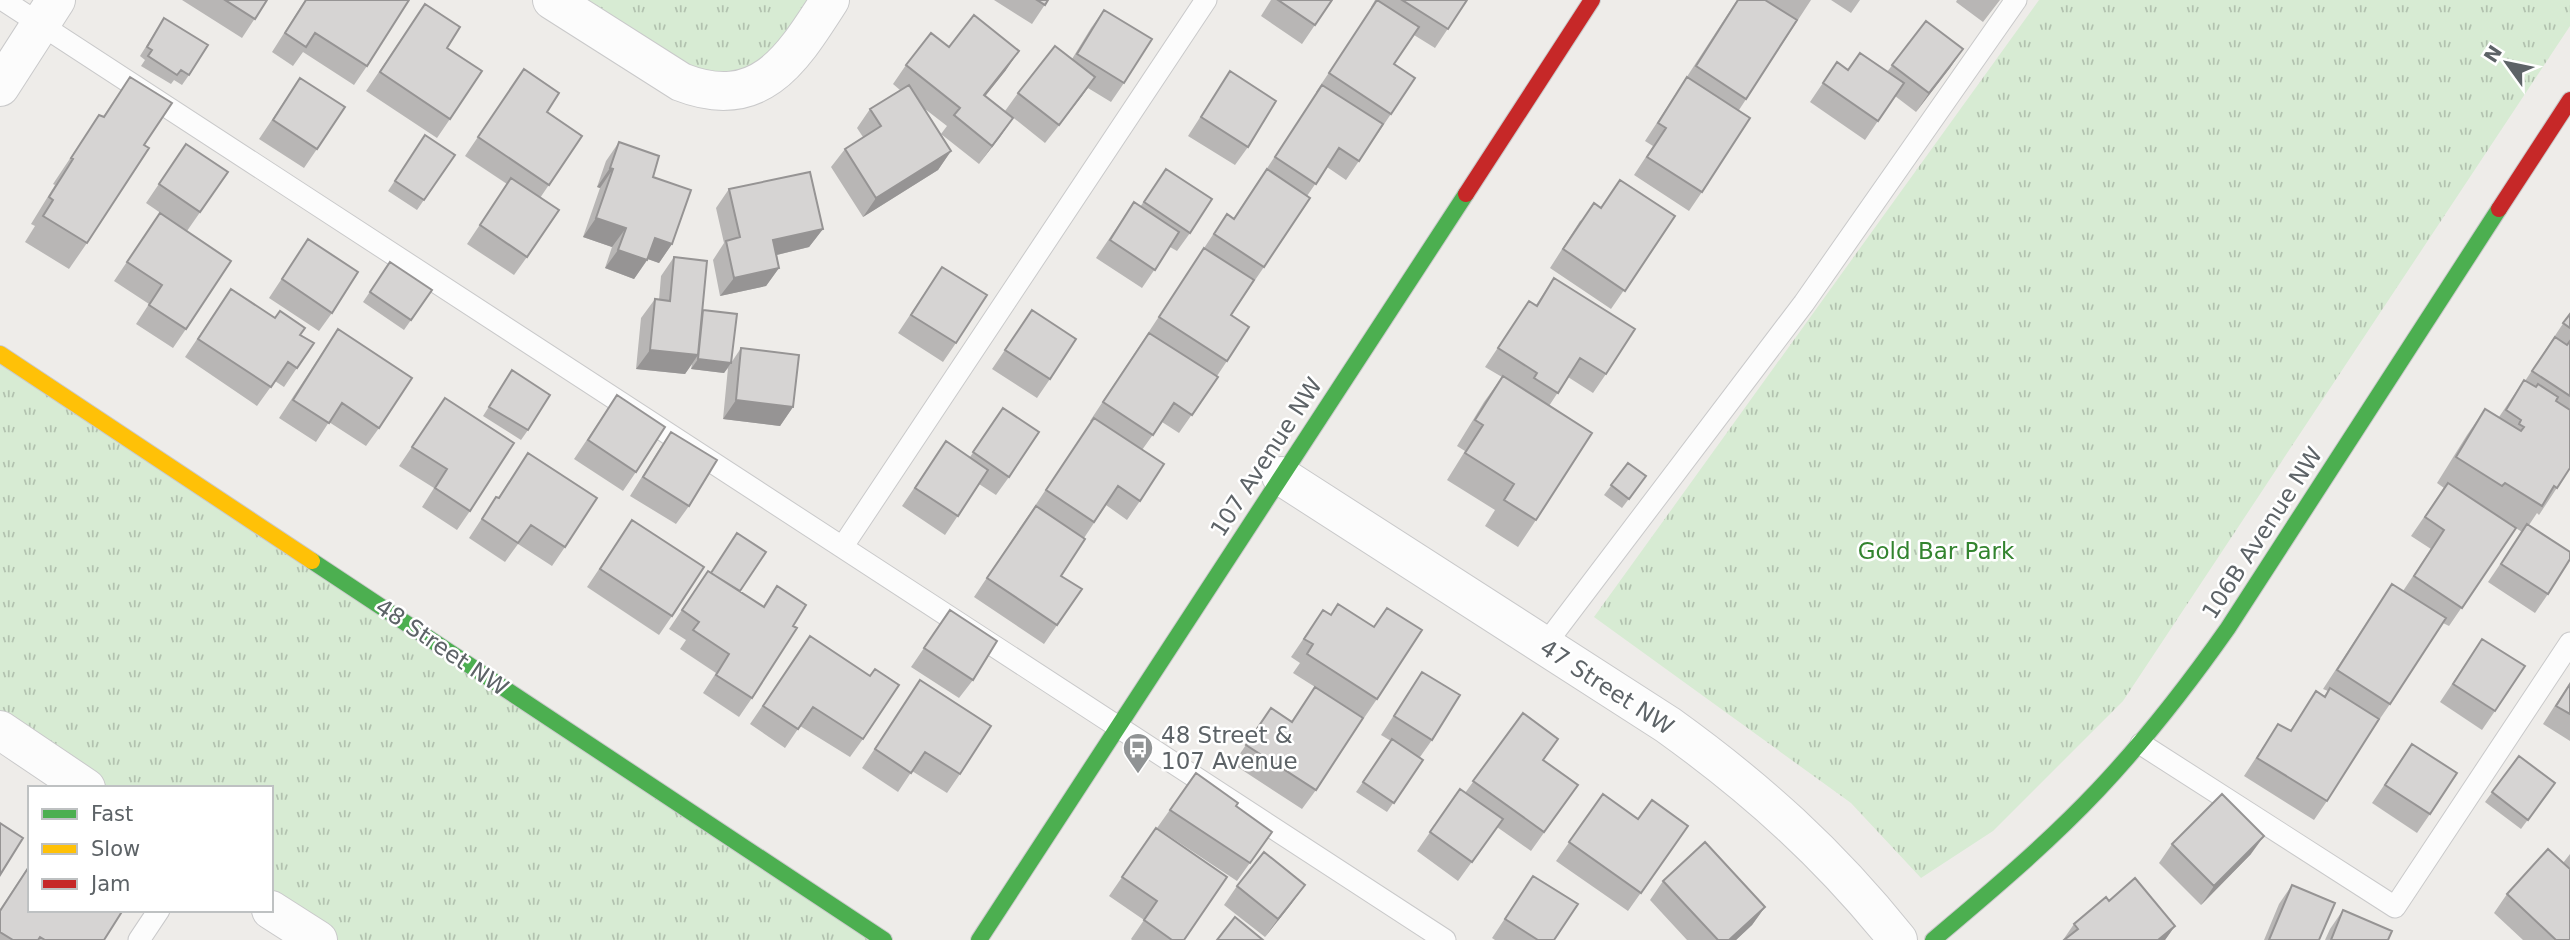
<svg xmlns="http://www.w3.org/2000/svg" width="2570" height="940" viewBox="0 0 2570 940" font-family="'DejaVu Sans',sans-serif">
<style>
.park{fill:url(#park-tufts)}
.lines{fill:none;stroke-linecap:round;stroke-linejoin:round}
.lane-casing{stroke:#c9c9ca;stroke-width:23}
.street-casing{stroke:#c9c9ca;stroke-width:40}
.fast-casing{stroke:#cacacb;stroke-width:18}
.slow-casing{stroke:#cacacb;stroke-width:18}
.jam-casing{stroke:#cacacb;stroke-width:18}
.lane{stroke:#fcfcfc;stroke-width:21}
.street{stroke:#fcfcfc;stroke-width:38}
.fast{stroke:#4caf50;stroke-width:16}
.slow{stroke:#ffc107;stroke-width:16}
.jam{stroke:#c62828;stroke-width:16}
.wall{fill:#b8b6b5}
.shaded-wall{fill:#969494}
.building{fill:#d6d4d3;stroke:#969494;stroke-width:2}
.labels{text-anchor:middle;stroke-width:5;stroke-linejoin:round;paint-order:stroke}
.street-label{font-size:23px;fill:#5d6367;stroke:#fff}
.park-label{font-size:23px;fill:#33842f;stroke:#fff}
.poi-label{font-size:23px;fill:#5d6367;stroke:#fff;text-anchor:start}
</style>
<defs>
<pattern id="park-tufts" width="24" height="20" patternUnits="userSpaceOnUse" patternTransform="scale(1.75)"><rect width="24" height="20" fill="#d7ebd3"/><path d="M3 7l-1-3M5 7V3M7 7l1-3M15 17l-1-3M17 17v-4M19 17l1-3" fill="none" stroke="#b2c2af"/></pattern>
</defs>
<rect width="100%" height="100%" fill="#eeece9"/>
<!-- park -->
<path class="park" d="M552,0h278l-89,90z
M2039,0h531v26l-447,675 -130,130 -72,47 -70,-75 -257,-186z
M0,354l884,586h-566l-47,-30v-122h-185l-86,-58z"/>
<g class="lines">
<!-- lane casing -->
<g class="lane-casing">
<path id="lane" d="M3,0l1442,940
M843,546l363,-546
M1544,646l260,-343 212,-303
M2141,744l254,163 175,-264
M139,940l20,-30"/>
</g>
<!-- street casing -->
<g class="street-casing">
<path id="street" d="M552,0l129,82c79,31 111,-23 149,-82
M0,87l56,-87
M1281,476l387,249c89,64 161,129 230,215
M0,730l86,58
M271,910l47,30"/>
</g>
<!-- fast casing -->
<g class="fast-casing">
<path id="fast" d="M312,561l572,379
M979,940l487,-746
M1933,940c57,-48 114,-96 165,-150 48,-51 90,-105 130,-162l271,-419"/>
</g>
<!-- slow casing -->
<g class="slow-casing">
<path id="slow" d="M0,354l312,207"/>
</g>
<!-- jam casing -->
<g class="jam-casing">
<path id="jam" d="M1466,194l126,-194
M2499,209l71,-109"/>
</g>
<!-- lane -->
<use href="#lane" class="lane"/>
<!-- street -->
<use href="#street" class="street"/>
<!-- fast -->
<use href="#fast" class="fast"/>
<!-- slow -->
<use href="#slow" class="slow"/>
<!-- jam -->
<use href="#jam" class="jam"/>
</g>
<!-- wall -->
<path class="wall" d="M182,0h85l-25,38z
M305,0h104l-42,66 -13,19 -51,-33 -10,14 -21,-14z
M994,0h54l-16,24z
M1271,0h61l-30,44 -41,-28z
M1375,0h92l-32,48 -21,-13 -20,29 -3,50 -45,66 -19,-13 -20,29 -43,71 -33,48 -4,46 -10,15 1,1 -39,56 -17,-11 -20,28 -2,51 -13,19 -21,-15 -22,33 -23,38 21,13 -38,55 -70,-47 117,-175 -1,-1 124,-188 13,-19 7,4 83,-125 -1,-1 56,-84 -1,-1z
M1737,0h74l-72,110 -37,82 -13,19 -55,-36 19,-29 -8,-5z
M1831,0h29l-9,13z
M1957,0h43l-17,22 -27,-20z
M425,4l22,44 3,71 -13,19 -71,-47z
M1104,10l20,73 -13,19 -23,-14 -43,55 -40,-32 13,-18 54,-34 19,-31z
M164,18l25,57 -7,10 -8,-5 -3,4 -30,-18 4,-6 -5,-4z
M1926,21l37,28 -47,63 -21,-16 -30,44 -55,-38 27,-40 11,8 39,2z
M949,47l57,23 -21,26 28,22 -34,46 -38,-30 6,-8 -22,-17 26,42 -13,19 -75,47 -32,-50 14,-18 18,-12 -6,-9 13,-19 30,-19 -7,-6 13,-19z
M524,69l23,43 35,24 -42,62 -13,59 -13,18 -47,-31 40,-60 -42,-28z
M1230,71l18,76 -13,18 -47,-29z
M130,77l14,68 -57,98 -18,26 -44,-27 10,-16 -4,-2 24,-39 -2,-1 46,-69 4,2z
M300,78l17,71 -13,19 -45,-29z
M425,135l30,20 -38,55 -29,-19z
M619,142l34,35 19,67 -13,19 -11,-4 -14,20 -29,-11 7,-21 -29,-10 17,-49 -3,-1 9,-26z
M186,144l42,28 -41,59 -41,-28z
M1166,169l24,64 -13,18 -7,-4 -28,41 -46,-30 38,-56 6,5z
M729,189l94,40 -14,18 -32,8 2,13 -13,18 -46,10 -7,-36 11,-17 -8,-35z
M1601,208l74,8 -64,93 -61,-41 30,-47z
M160,213l26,116 -13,19 -37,-24 13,-20 -35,-23z
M308,239l24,74 -13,18 -50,-33z
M674,257l28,55 1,-2 28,53 10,-15 52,59 -13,19 -57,-7 5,-51 -4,5 -33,-4 1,-5 -7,10 -49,-5 5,-51 14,-19 4,1 2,-24z
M390,262l42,28 -28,40 -41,-28z
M942,267l14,76 -13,19 -45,-29z
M1554,278l52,96 -13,19 -25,-16 -19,29 -13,114 -18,27 -33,-21 10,-16 -48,-30 18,-29 -8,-5 27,-44 18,-25 -17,-10 44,-66 7,4z
M231,289l83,54 -30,44 -9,-6 -18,25 -72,-49z
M1032,310l18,69 -13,19 -45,-29z
M2570,313v155l-31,47 -2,-2 -8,12 19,69 -13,19 -47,-31 34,-50 -23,-15 17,11 -67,98 -6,-3 -53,81 -13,19 -1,-1 -49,79 -13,19 -70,-44 34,-52 12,7 26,-40 8,5 4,-5 -5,-2 69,-105 11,7 28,-42 -20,-13 33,-48 -7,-5 30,-48 18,-26 14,8 25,-37 1,1z
M338,329l41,99 -13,18 -37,-24 -13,20 -37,-24z
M512,370l16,60 -7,10 -38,-24z
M617,395l19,77 -13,19 -49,-32z
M445,398l25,113 -13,19 -35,-23 12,-19 -35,-22z
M1003,408l6,69 -13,18 -17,-11 -34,51 -43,-29 31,-46 37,-3z
M671,432l18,74 -13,18 -46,-28 28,-45z
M528,453l37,94 -13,19 -34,-22 -13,18 -36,-24 27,-41 2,1z
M1628,463l18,13 -24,32 -18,-13z
M632,520l40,96 -13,19 -72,-48z
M708,571l55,35 14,-20 16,40 -41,72 -13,19 -36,-24 13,-20 -36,-24 6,-9 -17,-11z
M1387,608l-10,91 -13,19 -71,-45 7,-10 -9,-6 32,-47 7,5 43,12z
M950,610l23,70 -14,18 -48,-31z
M810,636l60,40 -7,63 -13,18 -50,-31 -15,22 -35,-24z
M2482,639l13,72 -13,19 -42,-28z
M1422,672l10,68 -12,17 3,3 -36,52 -31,-20 35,-51 -10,-6z
M920,680l40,94 -13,19 -35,-22 -14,21 -36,-24z
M2570,682v59l-27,-17z
M1315,687l1,103 -14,19 -69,-45 38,-56 21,13z
M1523,713l20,47 35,25 -47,66 -34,-24 -39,54 -41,-30 43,-62 5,4z
M2412,744l18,70 -13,19 -45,-30z
M2519,756l36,27 -34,46 -36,-27z
M1196,773l40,33 36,26 -35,49 -80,-53z
M1603,794l35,25 50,7 -60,85 -72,-50z
M1156,828l28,112h-52l-1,-1 13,-19 -35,-24z
M2172,844l79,10 -50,51 -42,-42z
M2570,854v86h-47l-29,-27 13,-19 56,-31z
M30,864v46l74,30h-104v-31z
M1533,876l21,64h-59l-3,-2z
M1663,881l102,26 -13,18 -16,15h-49l-37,-40z
M2292,885l27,55h-55l15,-36z
M1237,886l55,17 -27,34 -41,-32z
M2109,901l66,25 -10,14h-102l11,-16z
M2343,910l45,30h-63l5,-11z"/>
<!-- shaded-wall -->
<path class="shaded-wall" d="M1963,49l-13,19 -34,44 13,-19z
M1019,51l-13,19 -35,44 13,-19z
M1095,77l-13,19 -37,47 14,-18z
M1013,118l-13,19 -21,27 13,-18z
M951,151l-13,19 -75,47 13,-19z
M610,168l3,1 -13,19 -3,-1z
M596,218l30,10 -14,19 -29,-10z
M823,229l-14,18 -49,12 13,-19z
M655,238l17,6 -13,19 -17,-6z
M618,250l29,10 -13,19 -29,-11z
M779,268l-13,18 -46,10 14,-18z
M650,350l48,5 -13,19 -49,-5z
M698,359l33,4 -7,10 -33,-4z
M736,400l57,7 -13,19 -57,-7z
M2264,836l-13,18 -50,51 13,-19z
M1305,885l-13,18 -27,34 13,-18z
M1765,907l-13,18 -16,15h-7z
M2175,926l-10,14h-7z"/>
<!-- building -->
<path class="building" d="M225,0h42l-12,19z
M306,0h103l-42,66 -52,-33 -9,14 -21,-14z
M1037,0h11l-3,5z
M1278,0h54l-17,25z
M1377,0l42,27 -25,37 21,14 -24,36 -62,-41z
M1402,0h65l-19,29z
M1738,0h27l32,20 -51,79 -50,-33z
M425,4l35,23 -13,21 35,23 -32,48 -70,-47z
M1104,10l48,29 -28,44 -47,-29z
M974,15l45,36 -35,44 29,23 -21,28 -38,-31 6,-7 -54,-43 25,-32 18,14z
M164,18l44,27 -19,30 -8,-5 -4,5 -29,-19 4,-6 -5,-3z
M1926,21l37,28 -34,44 -37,-28z
M1055,46l40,31 -36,48 -41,-32z
M1860,53l44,30 -26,38 -55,-38 14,-21 11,8z
M524,69l35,24 -12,19 35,24 -33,49 -71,-48z
M1230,71l46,30 -28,46 -47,-30z
M130,77l42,26 -28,42 5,3 -62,95 -44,-27 10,-16 -4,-3 24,-38 -2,-1 28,-43 5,2z
M1687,77l63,41 -48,74 -55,-35 19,-29 -8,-5z
M300,78l45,29 -28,42 -44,-29z
M909,85l42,66 -75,47 -31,-49 36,-23 -11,-17z
M1322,85l61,39 -24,37 -20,-13 -23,36 -41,-27z
M425,135l30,20 -31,45 -29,-19z
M619,142l40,14 -6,21 38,13 -19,54 -17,-6 -8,22 -29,-10 8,-22 -30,-10 17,-49 -3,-1z
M186,144l42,28 -28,40 -41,-28z
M1166,169l46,30 -22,34 -46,-31z
M1267,169l43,29 -46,69 -50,-33 13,-20 7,5z
M810,172l13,57 -50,11 6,28 -45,10 -8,-37 14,-4 -11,-48z
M511,178l48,32 -32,47 -47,-32z
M1620,180l55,36 -50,75 -62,-42 31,-46 7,5z
M1134,202l45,30 -24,38 -45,-30z
M160,213l71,48 -45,68 -37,-24 13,-20 -35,-23z
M308,239l50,33 -26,41 -50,-34z
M1204,248l50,32 -23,35 18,12 -22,34 -68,-44z
M674,257l33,4 -9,94 -48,-5 5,-51 15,2z
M390,262l42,28 -21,30 -41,-28z
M942,267l45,28 -31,48 -45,-28z
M1554,278l81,51 -29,45 -26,-16 -22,35 -24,-15 3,-5 -39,-25 31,-47 8,5z
M231,289l44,29 5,-7 25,17 -5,7 14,8 -17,25 -9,-6 -17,25 -73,-48z
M703,310l34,4 -6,49 -33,-4z
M1032,310l44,29 -26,40 -45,-29z
M2570,314v14l-7,-5z
M338,329l74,49 -33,50 -37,-25 -13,20 -36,-23z
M1149,333l69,44 -26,38 -18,-12 -21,32 -50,-33z
M2555,337l12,8 3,-4v55l-38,-25z
M741,348l58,7 -6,52 -57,-7z
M512,370l38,25 -22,35 -39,-23z
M1503,376l89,57 -56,87 -32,-20 10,-16 -49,-31 18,-28 -8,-5z
M2524,380l12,7 2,-3 20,13 -2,4 14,9v58l-13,20 -3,-2 -12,20 -37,-23 -3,3 -46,-29 29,-48 36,22 3,-4 -5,-3 2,-4 -15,-10z
M617,395l48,32 -29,45 -48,-32z
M445,398l69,45 -44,68 -35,-23 12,-19 -35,-22z
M1003,408l36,24 -30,45 -36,-25z
M1094,418l70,46 -24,37 -22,-15 -24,36 -48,-32z
M671,432l46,28 -28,46 -46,-29z
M946,441l42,29 -30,46 -43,-28z
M528,453l69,45 -32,49 -34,-22 -13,18 -36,-24 14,-22 3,1z
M1628,463l18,13 -17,23 -18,-14z
M2448,483l68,45 -54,80 -48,-32 30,-46 -19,-13z
M1036,506l49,33 -24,37 21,13 -25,36 -70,-47z
M632,520l72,47 -32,49 -72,-47z
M2527,524l43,28v7l-22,35 -47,-30z
M737,533l29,19 -26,39 -29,-18z
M708,571l56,36 13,-21 29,19 -13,21 4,2 -45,70 -36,-23 13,-21 -36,-24 6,-8 -17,-12z
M2392,584l54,34 -56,86 -53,-34z
M1338,604l36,23 13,-19 35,22 -45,69 -70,-45 6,-10 -9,-5 19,-29 8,5z
M950,610l47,31 -24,39 -49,-32z
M810,636l60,40 5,-7 24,16 -36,54 -50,-32 -15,22 -35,-23z
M2482,639l43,27 -30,45 -42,-27z
M1422,672l38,23 -28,45 -38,-24z
M920,680l71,46 -31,48 -35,-22 -14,21 -36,-24z
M2570,684v30l-14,-8z
M1315,687l48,31 -47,72 -70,-45 25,-37 21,14z
M2330,688l49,31 -52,82 -70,-43 21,-34 13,7 25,-40 9,6z
M1523,713l35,26 -15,21 35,25 -34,47 -71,-51z
M1392,739l31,21 -29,43 -31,-21z
M2412,744l45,29 -27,41 -45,-29z
M2519,756l36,27 -27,37 -36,-28z
M1196,773l42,30 -2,3 36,26 -22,31 -80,-53z
M1460,789l43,30 -31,43 -42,-30z
M1603,794l35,25 14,-19 36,26 -47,67 -72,-51z
M2222,794l42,42 -50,50 -42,-42z
M0,823l23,15 -23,37z
M1156,828l71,49 -43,63h-12l-28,-20 13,-19 -35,-24z
M1705,842l60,65 -36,33h-11l-55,-59z
M2548,849l22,20v71h-14l-49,-46z
M1264,852l41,33 -27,34 -41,-33z
M30,865v45h93l-19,30h-59l-5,-3 -2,3h-25l-13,-8v-21z
M1533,876l45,28 -24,36h-16l-33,-21z
M2135,878l40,48 -17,14h-94l14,-11 -4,-5 32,-27 3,4z
M2292,885l43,18 -16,37h-50z
M2343,910l49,21 -4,9h-57z
M1235,917l28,23h-46z"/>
<!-- icons -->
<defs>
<g id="bus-pin" transform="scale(1.575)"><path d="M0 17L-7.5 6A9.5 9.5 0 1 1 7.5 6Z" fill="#909394" stroke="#fff"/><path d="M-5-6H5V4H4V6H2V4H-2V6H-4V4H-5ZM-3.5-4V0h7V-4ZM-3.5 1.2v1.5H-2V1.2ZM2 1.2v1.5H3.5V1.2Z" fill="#fff"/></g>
</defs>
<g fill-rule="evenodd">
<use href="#bus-pin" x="1138" y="748"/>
</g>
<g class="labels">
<!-- street labels -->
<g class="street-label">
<text transform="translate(1266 457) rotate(-57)" y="8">107 Avenue NW</text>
<text transform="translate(2262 533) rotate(-57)" y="8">106B Avenue NW</text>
<text transform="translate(442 647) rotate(34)" y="8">48 Street NW</text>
<text transform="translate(1607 687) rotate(33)" y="8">47 Street NW</text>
</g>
<!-- park labels -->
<g class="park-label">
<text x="1936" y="559">Gold Bar Park</text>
</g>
<!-- poi labels -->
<g class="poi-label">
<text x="1161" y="743">48 Street &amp;<tspan x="1161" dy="26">107 Avenue</tspan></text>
</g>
</g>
<!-- legend -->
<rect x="28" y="786" width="245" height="126" fill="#ffffff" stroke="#bec1c2" stroke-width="2"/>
<rect x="42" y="809" width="35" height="10" fill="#4caf50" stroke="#bec1c2" stroke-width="2"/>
<text x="91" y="821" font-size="21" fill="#5d6367">Fast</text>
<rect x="42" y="844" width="35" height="10" fill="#ffc107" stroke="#bec1c2" stroke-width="2"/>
<text x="91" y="856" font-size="21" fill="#5d6367">Slow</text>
<rect x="42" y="879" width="35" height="10" fill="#c62828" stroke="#bec1c2" stroke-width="2"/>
<text x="91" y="891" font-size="21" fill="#5d6367">Jam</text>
<!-- north arrow -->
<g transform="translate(2507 63) rotate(303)" stroke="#ffffff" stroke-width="5" paint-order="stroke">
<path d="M0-5L12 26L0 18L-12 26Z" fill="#5d6367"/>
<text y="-10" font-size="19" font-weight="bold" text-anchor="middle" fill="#5d6367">N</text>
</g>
</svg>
